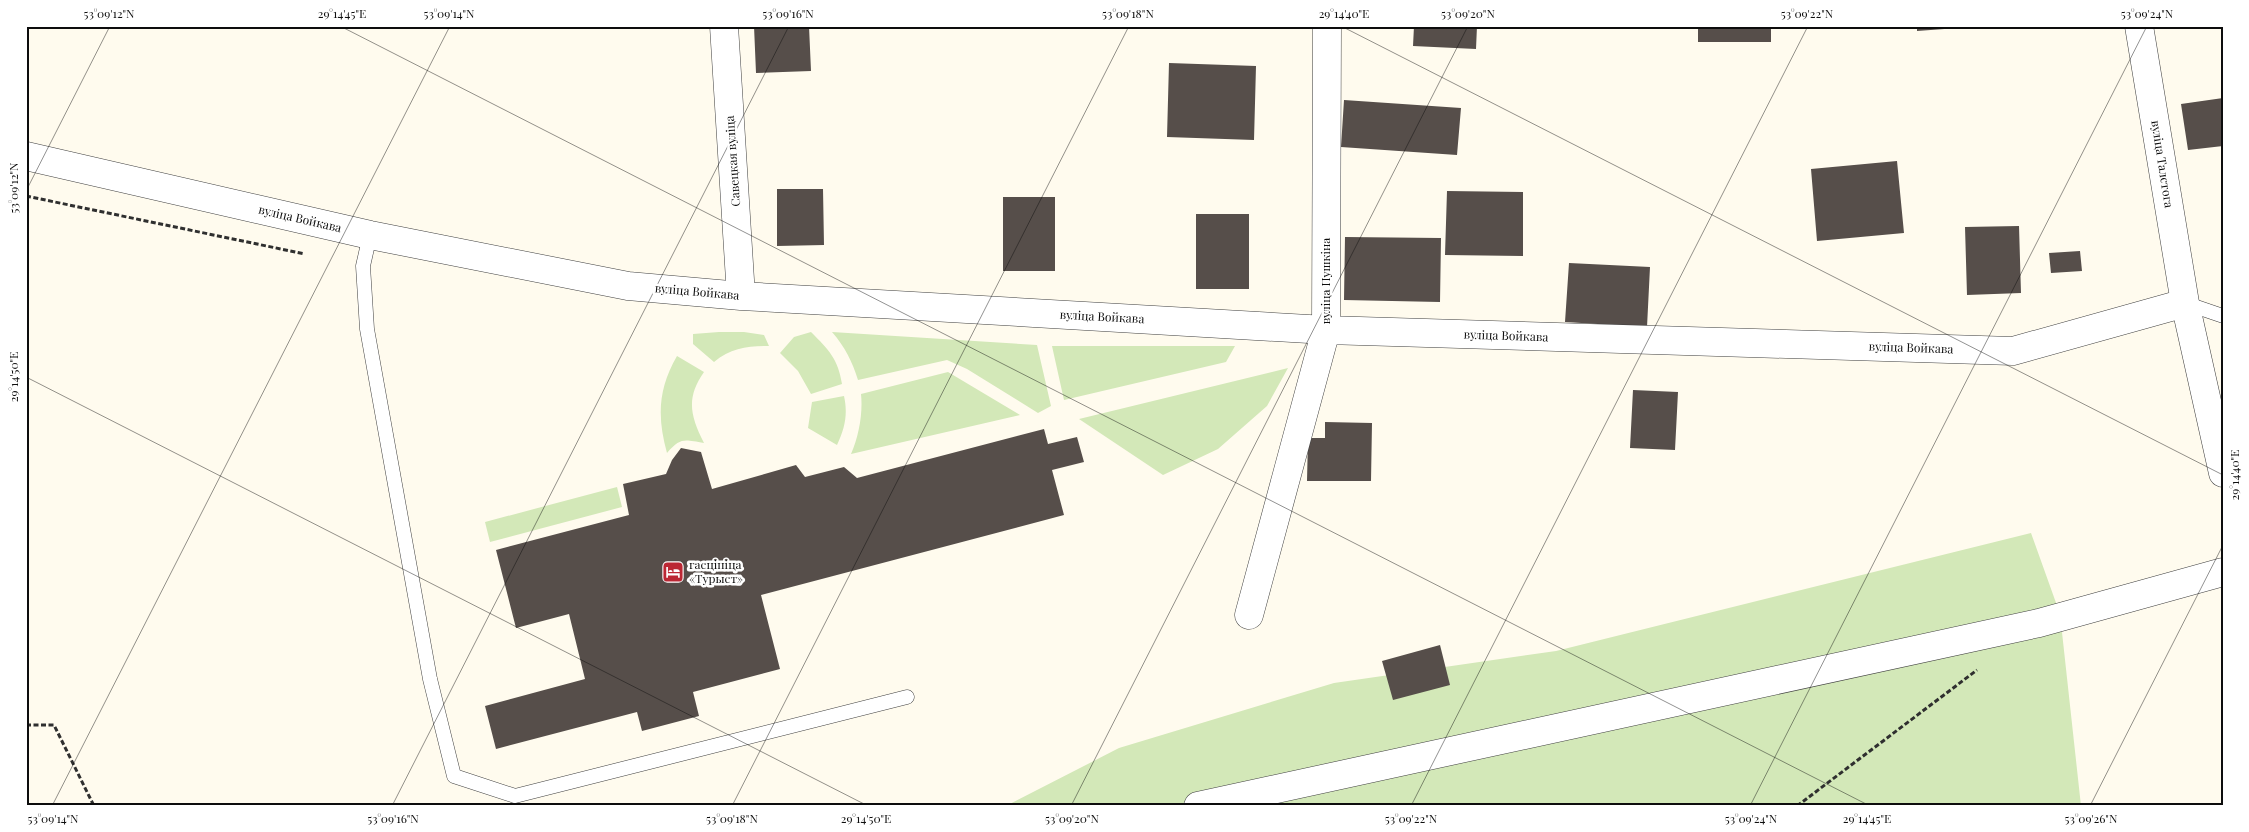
<svg xmlns="http://www.w3.org/2000/svg" width="2249" height="832" viewBox="0 0 2249 832" font-family="'Playfair Display',serif">
<style>
.green{fill:#d3e8b8}
.building{fill:#564e4a}
.lines{fill:none;stroke-linecap:round;stroke-linejoin:round}
.service-casing{stroke:#404040;stroke-width:15}
.minor-casing{stroke:#404040;stroke-width:29}
.path{stroke:#2f2f2f;stroke-width:3;stroke-dasharray:5 2.5;stroke-linecap:butt}
.service{stroke:#fff;stroke-width:14}
.minor{stroke:#fff;stroke-width:28}
.ticks{fill:none;stroke:#0d0d0d;stroke-width:1;stroke-opacity:0.45}
.labels{text-anchor:middle;stroke-width:5;stroke-linejoin:round;paint-order:stroke}
.street-label{font-size:12px;fill:#0d0d0d;stroke:#fff}
.poi-label{font-size:12px;fill:#0d0d0d;stroke:#fff;text-anchor:start}
.neatline{fill:none;stroke:#0d0d0d;stroke-width:2}
.ticks-label{font-size:12px;text-anchor:middle;fill:#0d0d0d}
</style>
<rect width="100%" height="100%" fill="#fffbee"/>
<!-- green -->
<path class="green" d="M719,332h25l20,3 5,11c-21,0 -38,2 -55,16l-21,-18v-10z
M811,332c18,18 27,27 31,52l-31,10 -13,-23 -18,-18 14,-16z
M832,332l205,13 14,61 -13,7 -71,-44 -20,-9 -89,20c-6,-19 -13,-33 -26,-48z
M1052,346h183l-9,16 -162,38z
M677,356l27,16c-18,26 -14,43 0,71 -20,-3 -23,-6 -37,10 -10,-36 -9,-64 10,-97z
M1288,368l-21,38 -49,43 -55,26 -84,-56z
M948,372l72,43 -169,39c8,-18 12,-41 10,-60z
M844,396c4,18 1,32 -7,49l-29,-17 4,-26z
M617,487l5,20 -132,35 -5,-20z
M2031,533l29,81 21,192h-1075l113,-58 215,-65 222,-32z"/>
<!-- building -->
<path class="building" d="M754,26h55l2,45 -55,2z
M1414,26h63l-1,23 -63,-3z
M1698,26h73v16h-73z
M1917,26h40l1,2 -41,3z
M1169,63l87,3 -2,74 -87,-3z
M2223,98v48l-35,4 -7,-46z
M1344,100l117,8 -4,47 -116,-8z
M1897,161l7,72 -87,8 -6,-72z
M777,189h46l1,56 -47,1z
M1447,191l76,1v64l-78,-1z
M1003,197h52v74h-52z
M1196,214h53v75h-53z
M2019,226l2,67 -54,2 -2,-68z
M1345,237l96,1 -1,64 -96,-2z
M2080,251l2,20 -31,2 -2,-20z
M1569,263l81,4 -3,60 -82,-5z
M1633,390l45,2 -3,58 -45,-2z
M1325,422l47,1 -1,58h-64l1,-43h17z
M1044,429l4,15 29,-7 7,25 -32,8 12,45 -303,80 19,74 -87,23 6,24 -57,15 -5,-19 -141,37 -11,-43 100,-27 -16,-65 -53,14 -20,-78 133,-35 -6,-31 43,-10 6,-14 9,-12 20,4 11,37 84,-24 9,12 39,-10 13,11z
M1440,645l10,40 -57,15 -11,-39z"/>
<g class="lines">
<!-- service casing -->
<g class="service-casing">
<path id="service" d="M370,235l-7,31 4,63 63,350 24,97 61,20 392,-99
M2185,303l38,13"/>
</g>
<!-- minor casing -->
<g class="minor-casing">
<path id="minor" d="M724,26l17,270
M2139,26l46,277 38,170
M26,156l344,79 258,51 113,10 585,34 687,21 172,-48
M1249,615l77,-285 1,-304
M1198,806l841,-183 184,-51"/>
</g>
<!-- path -->
<path class="path" d="M26,196l279,58
M26,725h28l40,81
M1797,806l180,-136"/>
<!-- service -->
<use href="#service" class="service"/>
<!-- minor -->
<use href="#minor" class="minor"/>
</g>
<!-- ticks -->
<path class="ticks" d="M340,26l1530,780M1341,26l882,449M26,191l84,-165M26,377l842,429M52,806l398,-780M392,806l397,-780M732,806l397,-780M1071,806l397,-780M1411,806l397,-780M1750,806l397,-780M2090,806l133,-261"/>
<!-- icons -->
<defs>
<g id="hotel-square" transform="scale(1.125)"><rect x="-9" y="-9" width="18" height="18" rx="4" fill="#bb2734" stroke="#fff"/><path d="M-6-4.5h1.5V1H6V5H4.5V3h-9V5H-6ZM-4 0a1.8 1.8 0 1 1 3.6 0ZM.5 0V-2.5h3Q6-2.5 6 0Z" fill="#fff"/></g>
</defs>
<g fill-rule="evenodd">
<use href="#hotel-square" x="673" y="572"/>
</g>
<g class="labels">
<!-- street labels -->
<g class="street-label">
<text transform="translate(733 161) rotate(-94)" y="4">Савецкая вуліца</text>
<text transform="translate(2162 164) rotate(81)" y="4">вуліца Талстога</text>
<text transform="translate(300 219) rotate(13)" y="4">вуліца Войкава</text>
<text transform="translate(1326 281) rotate(-90)" y="4">вуліца Пушкіна</text>
<text transform="translate(697 292) rotate(5)" y="4">вуліца Войкава</text>
<text transform="translate(1102 317) rotate(3)" y="4">вуліца Войкава</text>
<text transform="translate(1506 336) rotate(2)" y="4">вуліца Войкава</text>
<text transform="translate(1911 348) rotate(2)" y="4">вуліца Войкава</text>
</g>
<!-- poi labels -->
<g class="poi-label">
<text x="689" y="569">гасцініца<tspan x="689" dy="14">«Турыст»</tspan></text>
</g>
</g>
<!-- border -->
<rect width="2249" height="832" fill="none" stroke="#ffffff" stroke-width="55"/>
<rect x="28" y="28" width="2194" height="776" class="neatline"/>
<g class="ticks-label">
<text x="109" y="18">53°09'12"N</text>
<text x="342" y="18">29°14'45"E</text>
<text x="449" y="18">53°09'14"N</text>
<text x="788" y="18">53°09'16"N</text>
<text x="1128" y="18">53°09'18"N</text>
<text x="1344" y="18">29°14'40"E</text>
<text x="1468" y="18">53°09'20"N</text>
<text x="1807" y="18">53°09'22"N</text>
<text x="2147" y="18">53°09'24"N</text>
<text transform="translate(14 188) rotate(-90)" y="4">53°09'12"N</text>
<text transform="translate(14 377) rotate(-90)" y="4">29°14'50"E</text>
<text transform="translate(2235 475) rotate(-90)" y="4">29°14'40"E</text>
<text x="53" y="823">53°09'14"N</text>
<text x="393" y="823">53°09'16"N</text>
<text x="732" y="823">53°09'18"N</text>
<text x="866" y="823">29°14'50"E</text>
<text x="1072" y="823">53°09'20"N</text>
<text x="1411" y="823">53°09'22"N</text>
<text x="1751" y="823">53°09'24"N</text>
<text x="1867" y="823">29°14'45"E</text>
<text x="2091" y="823">53°09'26"N</text>
</g>
</svg>
